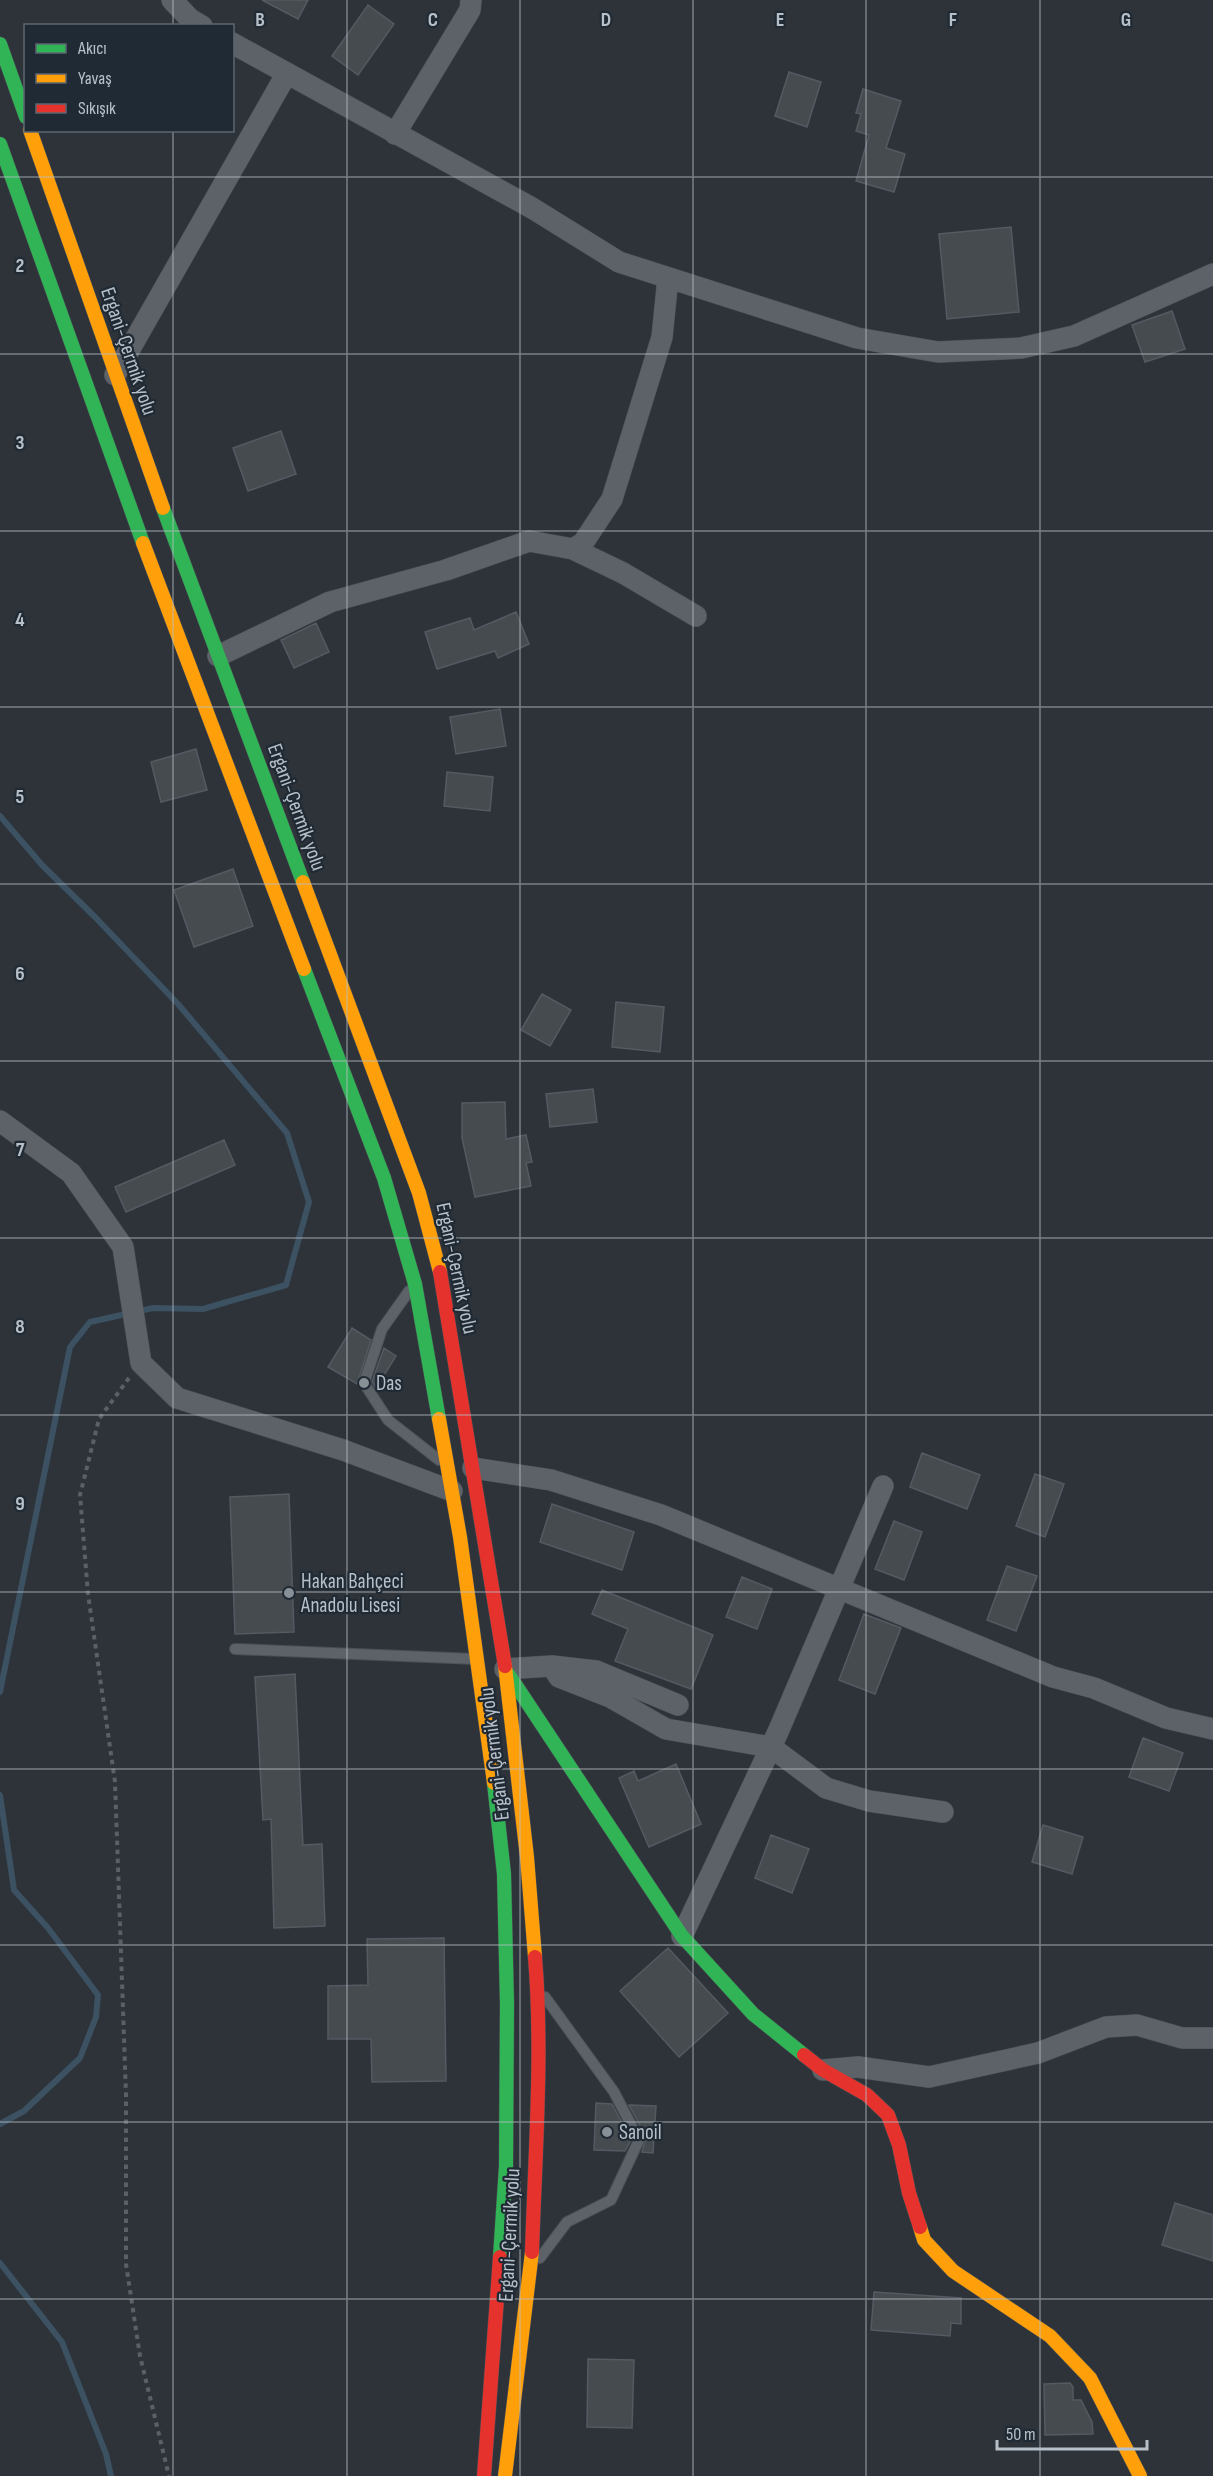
<svg xmlns="http://www.w3.org/2000/svg" width="1213" height="2476" viewBox="0 0 1213 2476" font-family="'Sofia Sans Condensed',sans-serif">
<style>
.lines{fill:none;stroke-linecap:round;stroke-linejoin:round}
.stream{stroke:#3c5162;stroke-width:6}
.building{fill:#464b50;stroke:#545a61;stroke-width:1.5}
.lane-casing{stroke:#4a4f54;stroke-width:12}
.street-casing{stroke:#4a4f54;stroke-width:22}
.fast-casing{stroke:#4a4f54;stroke-width:15}
.slow-casing{stroke:#4a4f54;stroke-width:15}
.jam-casing{stroke:#4a4f54;stroke-width:15}
.path{stroke:#5a6064;stroke-width:4;stroke-dasharray:4.5 4.5;stroke-linecap:butt}
.lane{stroke:#5d6268;stroke-width:10}
.street{stroke:#5d6268;stroke-width:21}
.fast{stroke:#30b455;stroke-width:14}
.slow{stroke:#ff9f0a;stroke-width:14}
.jam{stroke:#e5322d;stroke-width:14}
.grid{fill:none;stroke:#b7c0c9;stroke-width:1.5;stroke-opacity:0.55}
.poi-dot{fill:#878f97;stroke:#202a34;stroke-width:2}
.labels{text-anchor:middle;stroke-width:4.5;stroke-linejoin:round;paint-order:stroke}
.street-label{font-size:21px;fill:#b7c0c9;stroke:#202a34}
.poi-label{font-size:21px;fill:#b7c0c9;stroke:#202a34;text-anchor:start}
.grid-label{font-size:20px;text-anchor:middle;font-weight:bold;fill:#b7c0c9;stroke:#202a34;stroke-width:4.5;stroke-linejoin:round;paint-order:stroke}
</style>
<rect width="100%" height="100%" fill="#2d3339"/>
<g class="lines">
<!-- stream -->
<path class="stream" d="M0,816l42,49 53,52 83,87 109,129 22,69 -23,83 -83,24 -50,-1 -63,14 -20,25 -70,345
M0,1795l14,95 34,38 50,67 -2,22 -16,41 -56,53 -24,13
M0,2263l62,79 44,112 5,22"/>
</g>
<!-- building -->
<path class="building" d="M262,0h46l-10,19z
M368,5l26,19 -36,51 -26,-19z
M789,72l32,10 -14,45 -32,-11z
M863,89l38,12 -15,47 19,6 -11,38 -38,-11 13,-46 -13,-4 5,-17 -5,-1z
M1011,227l8,85 -72,7 -8,-85z
M1172,311l13,38 -40,13 -13,-37z
M281,431l15,43 -48,17 -15,-43z
M516,612l13,32 -31,14 -3,-7 -58,18 -12,-37 45,-14 4,12z
M316,623l13,29 -35,16 -13,-28z
M500,709l6,37 -50,8 -6,-37z
M196,749l11,41 -46,12 -10,-40z
M447,772l46,5 -3,34 -46,-5z
M233,869l20,57 -59,21 -20,-57z
M542,994l29,16 -21,36 -29,-16z
M616,1002l48,5 -4,45 -48,-5z
M593,1089l4,33 -47,5 -4,-33z
M505,1102l1,37 20,-4 6,27 -6,1 5,23 -56,11 -13,-59v-35z
M224,1140l11,25 -109,47 -11,-25z
M352,1328l19,12 -14,44 -29,-17z
M384,1348l12,8 -20,32 -4,-6z
M922,1453l58,22 -13,34 -57,-22z
M1035,1474l29,10 -19,53 -29,-11z
M289,1494l5,138 -59,2 -5,-137z
M552,1504l82,28 -12,38 -82,-28z
M894,1521l28,11 -18,48 -29,-11z
M1007,1566l30,10 -21,55 -29,-11z
M742,1577l30,12 -15,40 -31,-12z
M602,1590l111,45 -22,54 -76,-28 13,-32 -36,-15z
M864,1614l37,14 -26,66 -36,-14z
M295,1674l8,171 19,-1 3,82 -51,2 -3,-109 -8,1 -8,-143z
M1143,1738l40,15 -14,38 -40,-14z
M676,1764l25,60 -52,23 -30,-69 15,-7 4,10z
M1043,1825l40,12 -11,37 -40,-12z
M771,1835l38,14 -17,44 -37,-15z
M444,1938l2,143 -74,1 -1,-43h-43v-53l40,-1 -1,-46z
M668,1948l60,65 -49,44 -59,-66z
M596,2103l16,1 19,36 -6,11 -31,-1z
M629,2105l27,1 -3,47 -11,-1 4,-15z
M1175,2203l38,12v46l-51,-16z
M874,2292l87,6v26l-10,-1 -1,13 -79,-6z
M588,2359l46,1 -2,68 -45,-1z
M1070,2383l3,4v13h8l11,22 1,12 -48,1 -1,-51z"/>
<g class="lines">
<!-- lane casing -->
<g class="lane-casing">
<path id="lane" d="M409,1291l-27,38 -18,54 24,37 51,40
M235,1649l240,10
M540,2258l27,-36 44,-22 28,-60 -25,-48 -69,-95"/>
</g>
<!-- street casing -->
<g class="street-casing">
<path id="street" d="M172,0l18,19 12,7
M232,43l300,165 87,54 238,76 81,14 83,-4 53,-12 139,-62
M395,134l75,-124 1,-10
M115,375l172,-302
M573,549l10,-6 29,-44 50,-162 6,-59
M218,656l112,-54 116,-32 83,-29 44,8 50,24 73,43
M0,1121l71,52 52,74 18,116 36,35 166,52 109,41
M473,1468l78,12 110,35 392,162 41,11 72,30 47,11
M552,1666l7,11 51,20 56,32 105,18 55,41 43,13 74,11
M505,1669l47,-3 44,5 82,34
M682,1936l96,-204 105,-246
M823,2070l35,-3 71,10 109,-24 68,-26 31,-2 45,13h31"/>
</g>
<!-- fast casing -->
<g class="fast-casing">
<path id="fast" d="M0,44l26,73
M0,144l143,399
M163,508l140,374
M304,969l80,209 31,106 24,135
M509,1675l173,261 71,78 51,41
M494,1783l10,91 3,130 -1,162 -6,91"/>
</g>
<!-- slow casing -->
<g class="slow-casing">
<path id="slow" d="M30,130l133,378
M143,543l161,426
M303,882l116,311 21,79
M439,1419l21,118 34,246
M505,1666l22,191 8,100
M920,2227l4,13 29,31 97,65 40,42 50,98
M505,2476l27,-224"/>
</g>
<!-- jam casing -->
<g class="jam-casing">
<path id="jam" d="M440,1272l65,394
M804,2055l19,15 44,25 21,20 11,30 10,48 11,34
M532,2252c3,-97 11,-198 3,-295
M484,2476l16,-219"/>
</g>
<!-- path -->
<path class="path" d="M129,1378l-30,41 -19,76 8,99 27,188 11,313v169l14,92 29,120"/>
<!-- lane -->
<use href="#lane" class="lane"/>
<!-- street -->
<use href="#street" class="street"/>
<!-- fast -->
<use href="#fast" class="fast"/>
<!-- slow -->
<use href="#slow" class="slow"/>
<!-- jam -->
<use href="#jam" class="jam"/>
</g>
<!-- grid -->
<path class="grid" d="M173,0v26M347,0v2476M520,0v2476M693,0v2476M866,0v2476M1040,0v2476M173,130v2346M0,177h1213M0,354h1213M0,531h1213M0,707h1213M0,884h1213M0,1061h1213M0,1238h1213M0,1415h1213M0,1592h1213M0,1769h1213M0,1945h1213M0,2122h1213M0,2299h1213"/>
<!-- markers -->
<g class="poi-dot">
<circle cx="364" cy="1383" r="6"/>
<circle cx="289" cy="1593" r="6"/>
<circle cx="607" cy="2132" r="6"/>
</g>
<g class="labels">
<!-- street labels -->
<g class="street-label">
<text transform="translate(129 351) rotate(71)" y="7">Ergani-Çermik yolu</text>
<text transform="translate(297 807) rotate(70)" y="7">Ergani-Çermik yolu</text>
<text transform="translate(457 1268) rotate(78)" y="7">Ergani-Çermik yolu</text>
<text transform="translate(494 1754) rotate(-97)" y="7">Ergani-Çermik yolu</text>
<text transform="translate(509 2235) rotate(-87)" y="7">Ergani-Çermik yolu</text>
</g>
<!-- poi labels -->
<g class="poi-label">
<text x="376" y="1390">Das</text>
<text x="301" y="1588">Hakan Bahçeci<tspan x="301" dy="24">Anadolu Lisesi</tspan></text>
<text x="619" y="2139">Sanoil</text>
</g>
</g>
<g class="grid-label">
<text x="260" y="26">B</text>
<text x="433" y="26">C</text>
<text x="606" y="26">D</text>
<text x="780" y="26">E</text>
<text x="953" y="26">F</text>
<text x="1126" y="26">G</text>
<text x="20" y="272">2</text>
<text x="20" y="449">3</text>
<text x="20" y="626">4</text>
<text x="20" y="803">5</text>
<text x="20" y="980">6</text>
<text x="20" y="1156">7</text>
<text x="20" y="1333">8</text>
<text x="20" y="1510">9</text>
</g>
<!-- legend -->
<rect x="24" y="24" width="210" height="108" fill="#202a34" stroke="#5c6670" stroke-width="1.5"/>
<rect x="36" y="44" width="30" height="9" fill="#30b455" stroke="#5c6670" stroke-width="1.5"/>
<text x="78" y="54" font-size="18" fill="#b7c0c9">Akıcı</text>
<rect x="36" y="74" width="30" height="9" fill="#ff9f0a" stroke="#5c6670" stroke-width="1.5"/>
<text x="78" y="84" font-size="18" fill="#b7c0c9">Yavaş</text>
<rect x="36" y="104" width="30" height="9" fill="#e5322d" stroke="#5c6670" stroke-width="1.5"/>
<text x="78" y="114" font-size="18" fill="#b7c0c9">Sıkışık</text>
<!-- scale -->
<path d="M997 2440v9h150v-9" fill="none" stroke="#b7c0c9" stroke-width="3"/>
<text x="1006" y="2440" font-size="18" fill="#b7c0c9" stroke="#202a34" stroke-width="4.5" paint-order="stroke">50 m</text>
</svg>
